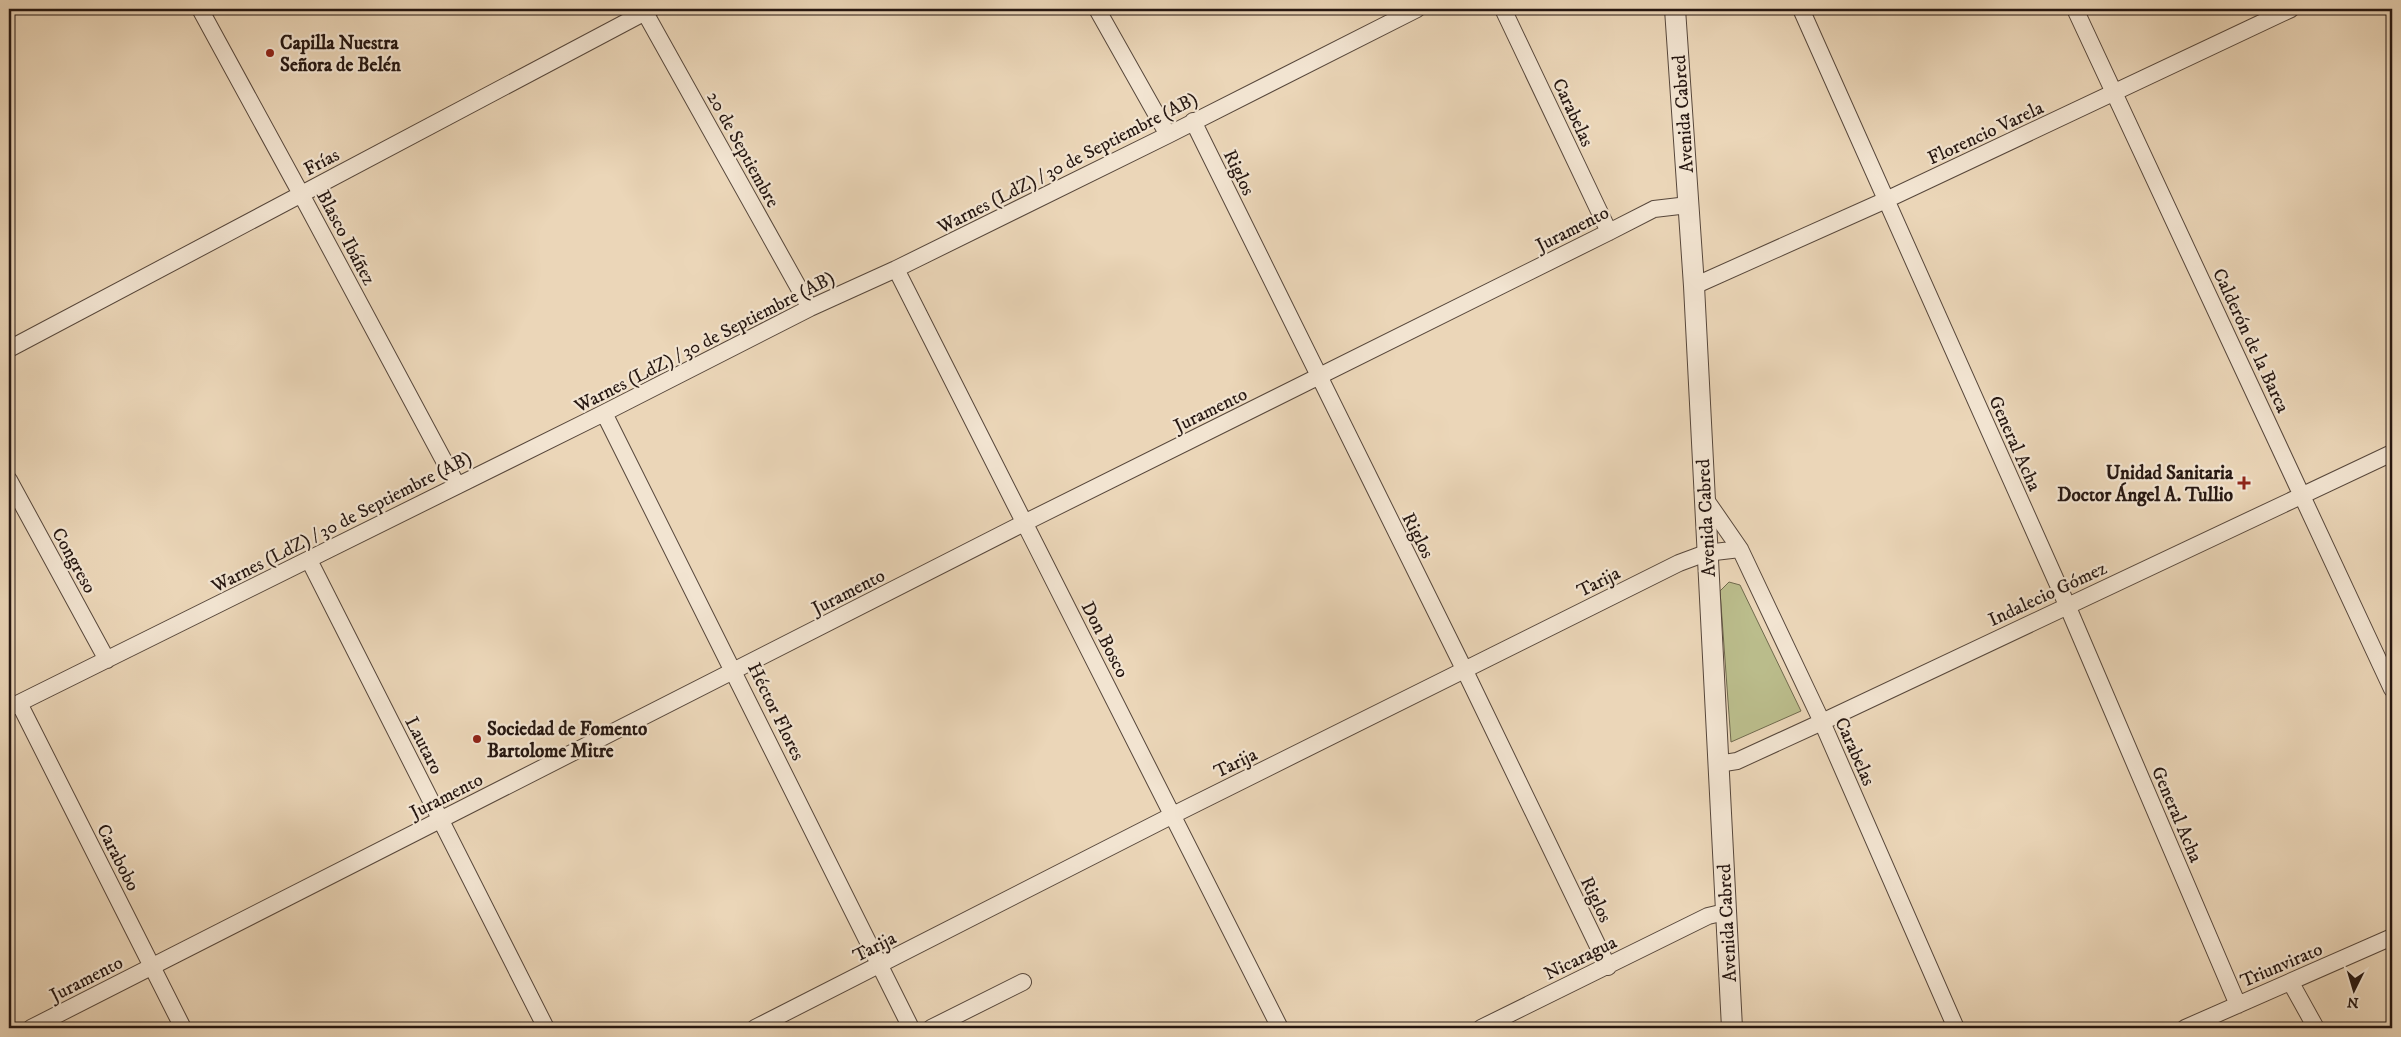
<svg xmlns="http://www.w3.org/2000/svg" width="2401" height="1037" viewBox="0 0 2401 1037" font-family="'IM FELL DW Pica',serif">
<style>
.green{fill:#bbbd8c;stroke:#706a4e}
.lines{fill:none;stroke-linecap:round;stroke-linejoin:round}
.minor-casing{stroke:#57473b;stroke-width:18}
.tertiary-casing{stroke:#57473b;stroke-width:22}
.minor{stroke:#f2e4d1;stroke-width:16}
.tertiary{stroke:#f2e4d1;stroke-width:20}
.poi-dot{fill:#8f2418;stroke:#f2e4d1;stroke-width:2}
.labels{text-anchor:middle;stroke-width:4.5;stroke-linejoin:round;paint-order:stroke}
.poi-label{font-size:19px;font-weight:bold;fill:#261711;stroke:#f2e4d1;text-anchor:start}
.street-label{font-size:19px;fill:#261711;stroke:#f2e4d1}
</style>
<rect width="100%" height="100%" fill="#ebd6b8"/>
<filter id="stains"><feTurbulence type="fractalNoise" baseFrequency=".004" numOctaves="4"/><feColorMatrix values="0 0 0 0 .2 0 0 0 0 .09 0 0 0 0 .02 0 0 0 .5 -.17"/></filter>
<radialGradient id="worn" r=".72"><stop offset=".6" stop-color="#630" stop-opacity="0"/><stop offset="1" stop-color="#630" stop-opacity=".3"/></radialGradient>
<!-- green -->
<path class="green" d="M1729,582l11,3 61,126 -70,31 -11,-151z"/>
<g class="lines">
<!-- minor casing -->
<g class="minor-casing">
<path id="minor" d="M200,9l101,185 156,291
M643,9l167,299
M1097,9l71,126
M1503,9l106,223
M1801,9l266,596 171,400
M2075,9l317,680
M1193,121l272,550 143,296
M896,269l384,759
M1694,286l192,-86 405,-191
M9,349l642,-340
M604,413l307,615
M9,480l98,180
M1704,497l36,52 82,173 134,306
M309,560l237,468
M19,703l164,325
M9,708l595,-295 206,-105 86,-39 272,-134 249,-126
M1718,764l19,-3 85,-39 570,-269
M2291,983l25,45
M31,1028l993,-505 585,-291 45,-23 34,-4
M755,1028l418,-213 506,-252 27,-10 34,-4
M931,1028l92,-46
M1481,1028l227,-112 17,-4
M2185,1028l207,-91"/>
</g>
<!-- tertiary casing -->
<g class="tertiary-casing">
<path id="tertiary" d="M1675,9l19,277 38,742"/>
</g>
<!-- minor -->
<use href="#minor" class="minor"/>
<!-- tertiary -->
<use href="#tertiary" class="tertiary"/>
</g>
<!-- markers -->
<g class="poi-dot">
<circle cx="270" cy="53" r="5"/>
<path d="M2241.5 475.5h5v5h5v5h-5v5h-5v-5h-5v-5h5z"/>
<circle cx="477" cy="739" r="5"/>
</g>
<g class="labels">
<!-- poi labels -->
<g class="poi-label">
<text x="280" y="49">Capilla Nuestra<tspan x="280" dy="22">Señora de Belén</tspan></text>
<text x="2233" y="479" text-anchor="end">Unidad Sanitaria<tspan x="2233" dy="22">Doctor Ángel A. Tullio</tspan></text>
<text x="487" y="735">Sociedad de Fomento<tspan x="487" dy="22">Bartolome Mitre</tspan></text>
</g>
<!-- street labels -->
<g class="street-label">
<text transform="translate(1574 112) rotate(65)" y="7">Carabelas</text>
<text transform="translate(1682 114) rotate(-94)" y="7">Avenida Cabred</text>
<text transform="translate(1985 132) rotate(-25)" y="7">Florencio Varela</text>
<text transform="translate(744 149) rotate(61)" y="7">20 de Septiembre</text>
<text transform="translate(321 161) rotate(-28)" y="7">Frías</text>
<text transform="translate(1067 162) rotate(-27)" y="7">Warnes (LdZ) / 30 de Septiembre (AB)</text>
<text transform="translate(1240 172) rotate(64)" y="7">Riglos</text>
<text transform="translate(1572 228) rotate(-27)" y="7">Juramento</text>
<text transform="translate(347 237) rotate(62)" y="7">Blasco Ibáñez</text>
<text transform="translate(2252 340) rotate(65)" y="7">Calderón de la Barca</text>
<text transform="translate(704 341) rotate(-27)" y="7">Warnes (LdZ) / 30 de Septiembre (AB)</text>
<text transform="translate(1210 409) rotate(-26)" y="7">Juramento</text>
<text transform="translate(2016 443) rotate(66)" y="7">General Acha</text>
<text transform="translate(1705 518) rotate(-93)" y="7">Avenida Cabred</text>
<text transform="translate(341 521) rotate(-27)" y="7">Warnes (LdZ) / 30 de Septiembre (AB)</text>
<text transform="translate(1419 535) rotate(63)" y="7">Riglos</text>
<text transform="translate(75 560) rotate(61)" y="7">Congreso</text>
<text transform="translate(1598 581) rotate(-27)" y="7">Tarija</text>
<text transform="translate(848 591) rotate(-27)" y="7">Juramento</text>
<text transform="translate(2047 593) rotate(-25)" y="7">Indalecio Gómez</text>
<text transform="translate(1106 639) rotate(63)" y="7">Don Bosco</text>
<text transform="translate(777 711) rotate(64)" y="7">Héctor Flores</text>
<text transform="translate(425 745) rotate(63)" y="7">Lautaro</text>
<text transform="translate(1856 751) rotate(66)" y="7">Carabelas</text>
<text transform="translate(1235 762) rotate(-26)" y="7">Tarija</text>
<text transform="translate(446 795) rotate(-27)" y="7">Juramento</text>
<text transform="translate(2178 814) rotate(67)" y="7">General Acha</text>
<text transform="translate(119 857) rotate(63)" y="7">Carabobo</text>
<text transform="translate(1597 899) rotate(64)" y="7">Riglos</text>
<text transform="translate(1726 923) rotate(-93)" y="7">Avenida Cabred</text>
<text transform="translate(874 946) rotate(-27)" y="7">Tarija</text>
<text transform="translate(1580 957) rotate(-26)" y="7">Nicaragua</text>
<text transform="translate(2281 964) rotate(-23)" y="7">Triunvirato</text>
<text transform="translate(86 978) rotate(-27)" y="7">Juramento</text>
</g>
</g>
<!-- margin -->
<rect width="2401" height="1037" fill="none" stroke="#ebd6b8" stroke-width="30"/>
<rect x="10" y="10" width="2381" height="1017" fill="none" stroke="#261711" stroke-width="2.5"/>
<rect x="15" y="15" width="2371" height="1007" fill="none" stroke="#261711"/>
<!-- north arrow -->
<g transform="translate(2354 990) rotate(185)" stroke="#f2e4d1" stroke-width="4" paint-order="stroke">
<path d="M0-4L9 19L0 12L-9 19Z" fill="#261711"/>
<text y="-8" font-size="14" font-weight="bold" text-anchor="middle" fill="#261711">N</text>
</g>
<rect width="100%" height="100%" filter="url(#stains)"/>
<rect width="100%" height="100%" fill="url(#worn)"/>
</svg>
